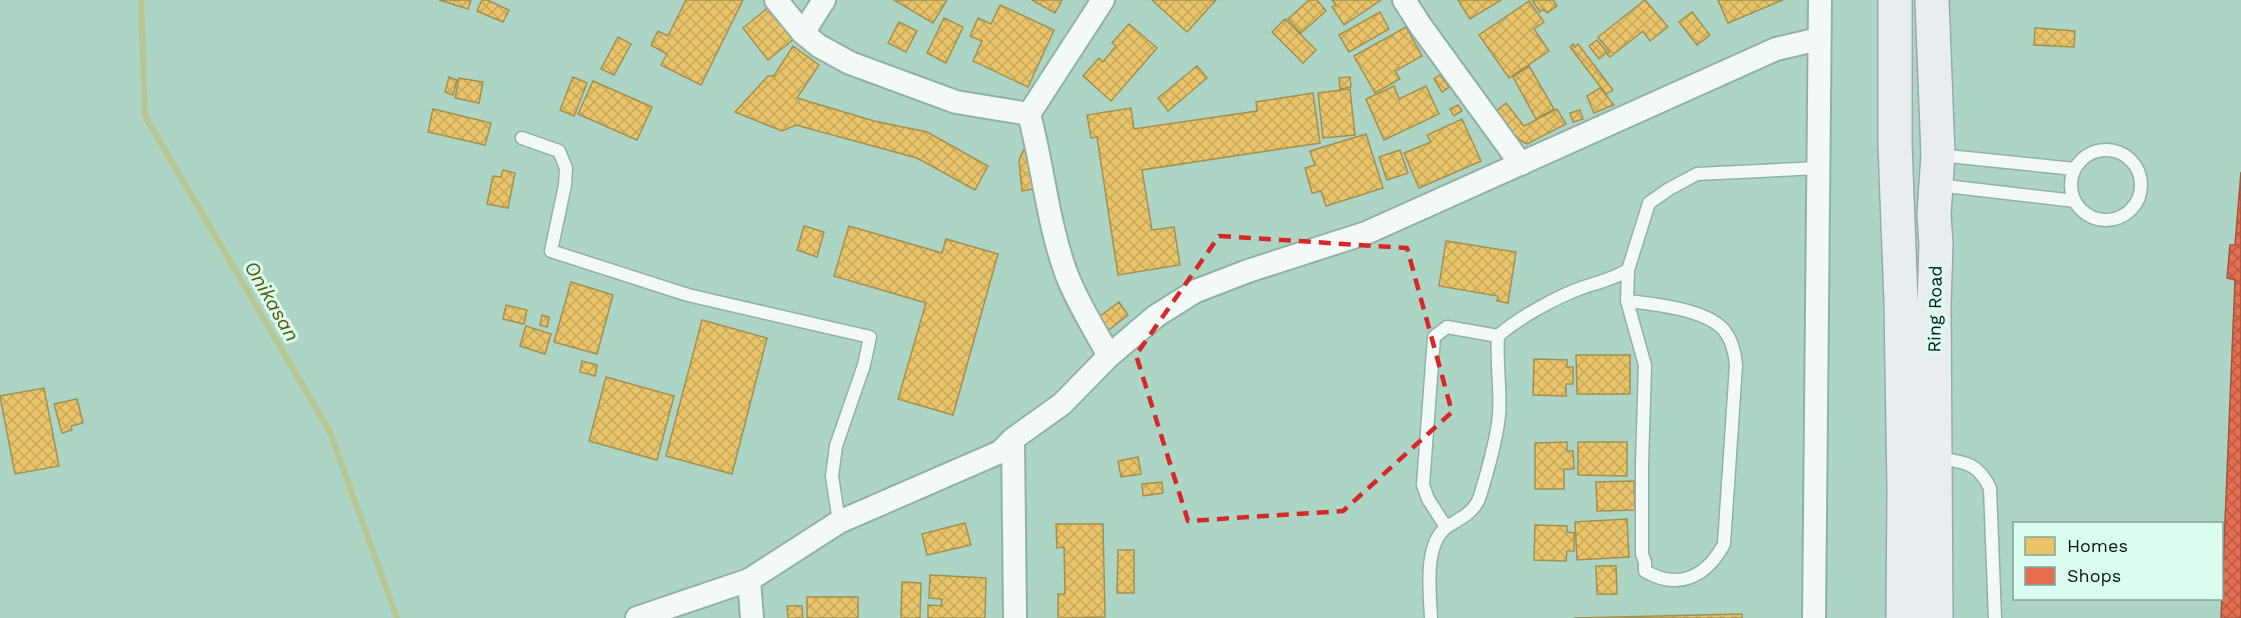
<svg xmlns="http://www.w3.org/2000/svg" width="2241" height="618" viewBox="0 0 2241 618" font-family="'Work Sans',sans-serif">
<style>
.homes{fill:url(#homes-cross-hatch);stroke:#a39150;stroke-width:1.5}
.shops{fill:url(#shops-cross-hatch);stroke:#a2563e;stroke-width:1.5}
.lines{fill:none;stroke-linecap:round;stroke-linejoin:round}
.stream{stroke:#b8c691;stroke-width:6}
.lane-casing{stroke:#92b1a6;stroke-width:15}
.street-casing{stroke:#92b1a6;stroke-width:26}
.primary-casing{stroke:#98abac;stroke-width:36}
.lane{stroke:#f3f9f6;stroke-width:12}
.street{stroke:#f3f9f6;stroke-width:22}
.primary{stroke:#e8edf0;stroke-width:33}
.marked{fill:none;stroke:#d62828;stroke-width:4.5;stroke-dasharray:12 8;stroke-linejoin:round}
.labels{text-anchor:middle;stroke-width:6;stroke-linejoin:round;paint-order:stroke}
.street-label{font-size:18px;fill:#001b13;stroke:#dbfdf0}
.water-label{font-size:20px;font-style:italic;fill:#5c5c08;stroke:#dbfdf0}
</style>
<defs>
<pattern id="homes-cross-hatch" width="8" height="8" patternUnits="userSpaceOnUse" patternTransform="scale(1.5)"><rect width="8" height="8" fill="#e9c46a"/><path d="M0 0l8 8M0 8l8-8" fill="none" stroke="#c6a85b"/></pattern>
<pattern id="shops-cross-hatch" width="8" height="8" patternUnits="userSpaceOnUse" patternTransform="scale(1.5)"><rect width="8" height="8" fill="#e76f51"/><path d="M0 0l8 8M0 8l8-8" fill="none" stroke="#b95a42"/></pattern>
</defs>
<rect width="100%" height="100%" fill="#add5c6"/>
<!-- homes -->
<path class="homes" d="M439,0h32l-3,9z
M482,0h5l22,10 -6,12 -26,-11z
M686,0h57l-42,85 -40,-20 6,-11 -16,-9 7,-14 10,5z
M894,0h53l-14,23z
M1032,0h30l-7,13z
M1152,0h64l-29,32z
M1309,0h8l9,11 -25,22 -13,-14z
M1332,0h49l-37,25 -12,-18 4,-2z
M1458,0h43l-31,19z
M1532,0h21l4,6 -10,7 -4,-4 -3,3z
M1645,0l23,27 -18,14 -7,-10 -33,26 -3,-3 3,-2 -12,-15z
M1718,0h65l-55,23z
M1529,1l15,21 -10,7 15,22 -40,27 -30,-43z
M1000,5l54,25 -26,57 -55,-26 9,-20 -12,-5 8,-18 13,6z
M770,6l25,32 -27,22 -25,-32z
M1380,12l9,17 -40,23 -10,-17z
M1692,12l18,23 -13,10 -18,-23z
M944,18l19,9 -17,36 -19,-10z
M1285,19l31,31 -13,13 -31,-31z
M899,22l18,9 -11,21 -18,-9z
M1129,24l28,24 -46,53 -28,-25 16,-18 4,4 13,-16 -4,-3z
M1406,27l16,29 -27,15 5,8 -25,14 -21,-37z
M2035,28l40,3 -1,16 -40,-2z
M618,37l13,7 -17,31 -13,-6z
M1597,40l10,12 -8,7 -10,-13z
M1573,44l2,3 3,-3 35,46 -7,4 -36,-47z
M793,46l26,19 -22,33 77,23 53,11 61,34 -13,24 -58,-32 -121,-33 -14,6 -47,-19 33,-36h6z
M1197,66l10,12 -39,33 -10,-13z
M1529,66l25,43 -18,10 -23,-42z
M1440,75l9,12 -7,5 -8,-13z
M449,77l8,3 -4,15 -8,-3z
M573,77l14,6 -13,33 -14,-6z
M1350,77l1,10 -11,2 -1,-11z
M459,78l24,4 -4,21 -24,-5z
M593,81l59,26 -15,33 -59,-26z
M1394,86l5,13 27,-13 13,28 -55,26 -18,-41z
M1600,88l14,17 -20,8 -7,-17z
M1350,89l5,46 -32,3 -5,-45z
M1313,93l7,50 -178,27 10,60 22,-3 6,38 -62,10 -21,-138 -6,1 -4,-23 44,-7 3,21 123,-18 -1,-9z
M1506,103l18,23 33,-17 9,15 -39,20 -19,-11 -13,-21z
M1458,105l4,6 -8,5 -4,-7z
M433,109l58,14 -6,22 -57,-13z
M1580,110l3,9 -10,3 -3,-9z
M1462,119l19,42 -62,27 -15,-35 27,-11 -4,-7z
M1366,134l17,54 -57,18 -5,-15 -9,2 -7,-25 10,-3 -5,-14z
M1027,143l14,45 -19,3 -3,-31z
M1400,150l8,23 -21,7 -8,-23z
M503,170l12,3 -7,35 -21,-4 6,-28 8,1z
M804,226l20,6 -7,25 -20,-7z
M849,226l93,27 4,-14 52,15 -45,161 -55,-16 28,-96 -92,-27z
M1446,241l70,11 -8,51 -11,-2 1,-5 -59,-10z
M571,282l42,13 -16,59 -43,-12z
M1119,302l9,13 -23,18 -10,-13z
M506,305l21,5 -3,14 -21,-5z
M542,315l7,2 -2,10 -7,-2z
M702,320l65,18 -35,136 -66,-18z
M526,326l25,8 -6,20 -25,-8z
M1576,355h54v39h-53z
M1534,359l33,1v7h6v17h-7v12l-33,-1z
M582,361l15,4 -2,11 -15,-4z
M606,377l68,19 -17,64 -68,-19z
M44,388l15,78 -44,8 -15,-78z
M77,399l6,24 -12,3 1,4 -10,3 -8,-29z
M1567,442v9h6l1,18h-10v20h-29v-46z
M1578,442h49v34l-49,-1z
M1138,457l3,17 -20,3 -3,-16z
M1634,481l1,29 -38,1 -1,-29z
M1162,482l1,11 -20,3 -1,-12z
M1627,519l2,38 -52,3 -2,-38z
M965,523l6,22 -44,10 -5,-21z
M1056,524h47l2,93 -47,1v-24h7l-1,-47 -7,1z
M1535,525l32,1v6l7,1v18h-7l-1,10 -32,-1z
M1118,550h16v43h-17z
M1596,566h20l1,28h-20z
M930,575l56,3 -1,40h-57v-13l13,1 1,-7 -13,-1z
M902,582l19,1 -1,35h-19z
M807,597h51v21h-51z
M787,606h15l1,12h-15z
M1742,614v4h-168z"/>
<!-- shops -->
<path class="shops" d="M2241,172v446h-20l14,-338 -8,-2 3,-33h5z"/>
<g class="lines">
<!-- stream -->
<path class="stream" d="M141,0l4,116 185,316 67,186"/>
<!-- lane casing -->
<g class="lane-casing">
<path id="lane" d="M522,138l37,13 7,17 -1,17 -14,66 137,44 182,42 -6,28 -28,81 -4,30 7,46
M2071 185a35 35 0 1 1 70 0a35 35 0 1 1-70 0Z
M1938,155l137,14
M1937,185l138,16
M1627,301c27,3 78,8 97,29 8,10 11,22 12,35l-12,179c-17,32 -45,47 -79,27v-9l-3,-8v-90l3,-99 -18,-64 1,-31
M1936,458c27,4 41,3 54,30l5,130
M1446,527l-18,-28 -5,-14 11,-148 13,-10 51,9
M1431,618c-1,-26 -8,-75 17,-92 13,-8 27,-14 32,-30 7,-23 17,-58 19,-81 2,-26 -3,-53 -1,-79 20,-18 60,-40 86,-49 16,-5 29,-8 44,-17l21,-67 20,-14 28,-15 121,-6"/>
</g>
<!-- street casing -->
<g class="street-casing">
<path id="street" d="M776,0l27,33 16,13 31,17 106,39 73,12
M1103,0l-74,114c14,52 18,105 36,156 9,27 30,60 44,86
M1404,0l16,25 101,139
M803,33l21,-33
M1013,439l2,179
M749,580l3,38
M637,618l112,-38 90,-58 161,-70 13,-13 49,-35 47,-48 47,-40 40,-25 52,-20 118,-38 410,-184 43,-10
M1814,618l6,-618"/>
</g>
<!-- primary casing -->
<g class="primary-casing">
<path id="primary" d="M1895,0v144l6,158 3,189 -1,127
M1932,0l6,155 -4,59 2,30 -2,60 2,314"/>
</g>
<!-- lane -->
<use href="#lane" class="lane"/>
<!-- street -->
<use href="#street" class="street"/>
<!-- primary -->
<use href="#primary" class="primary"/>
</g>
<!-- marked area -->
<path class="marked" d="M1219,236l188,12 45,164 -109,99 -155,10 -52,-166z"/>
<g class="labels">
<!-- street labels -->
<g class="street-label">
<text transform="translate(1935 309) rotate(-89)" y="6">Ring Road</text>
</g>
<!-- water labels -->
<g class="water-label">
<text transform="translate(272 301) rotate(60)" y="7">Onikasan</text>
</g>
</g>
<!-- legend -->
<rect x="2013" y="522" width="210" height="78" fill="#dbfdf0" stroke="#83a398" stroke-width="1.5"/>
<rect x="2025" y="537" width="30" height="18" fill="#e9c46a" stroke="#83a398" stroke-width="1.5"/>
<text x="2067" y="552" font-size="18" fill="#001b13">Homes</text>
<rect x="2025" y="567" width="30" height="18" fill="#e76f51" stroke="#83a398" stroke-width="1.5"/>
<text x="2067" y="582" font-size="18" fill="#001b13">Shops</text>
</svg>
